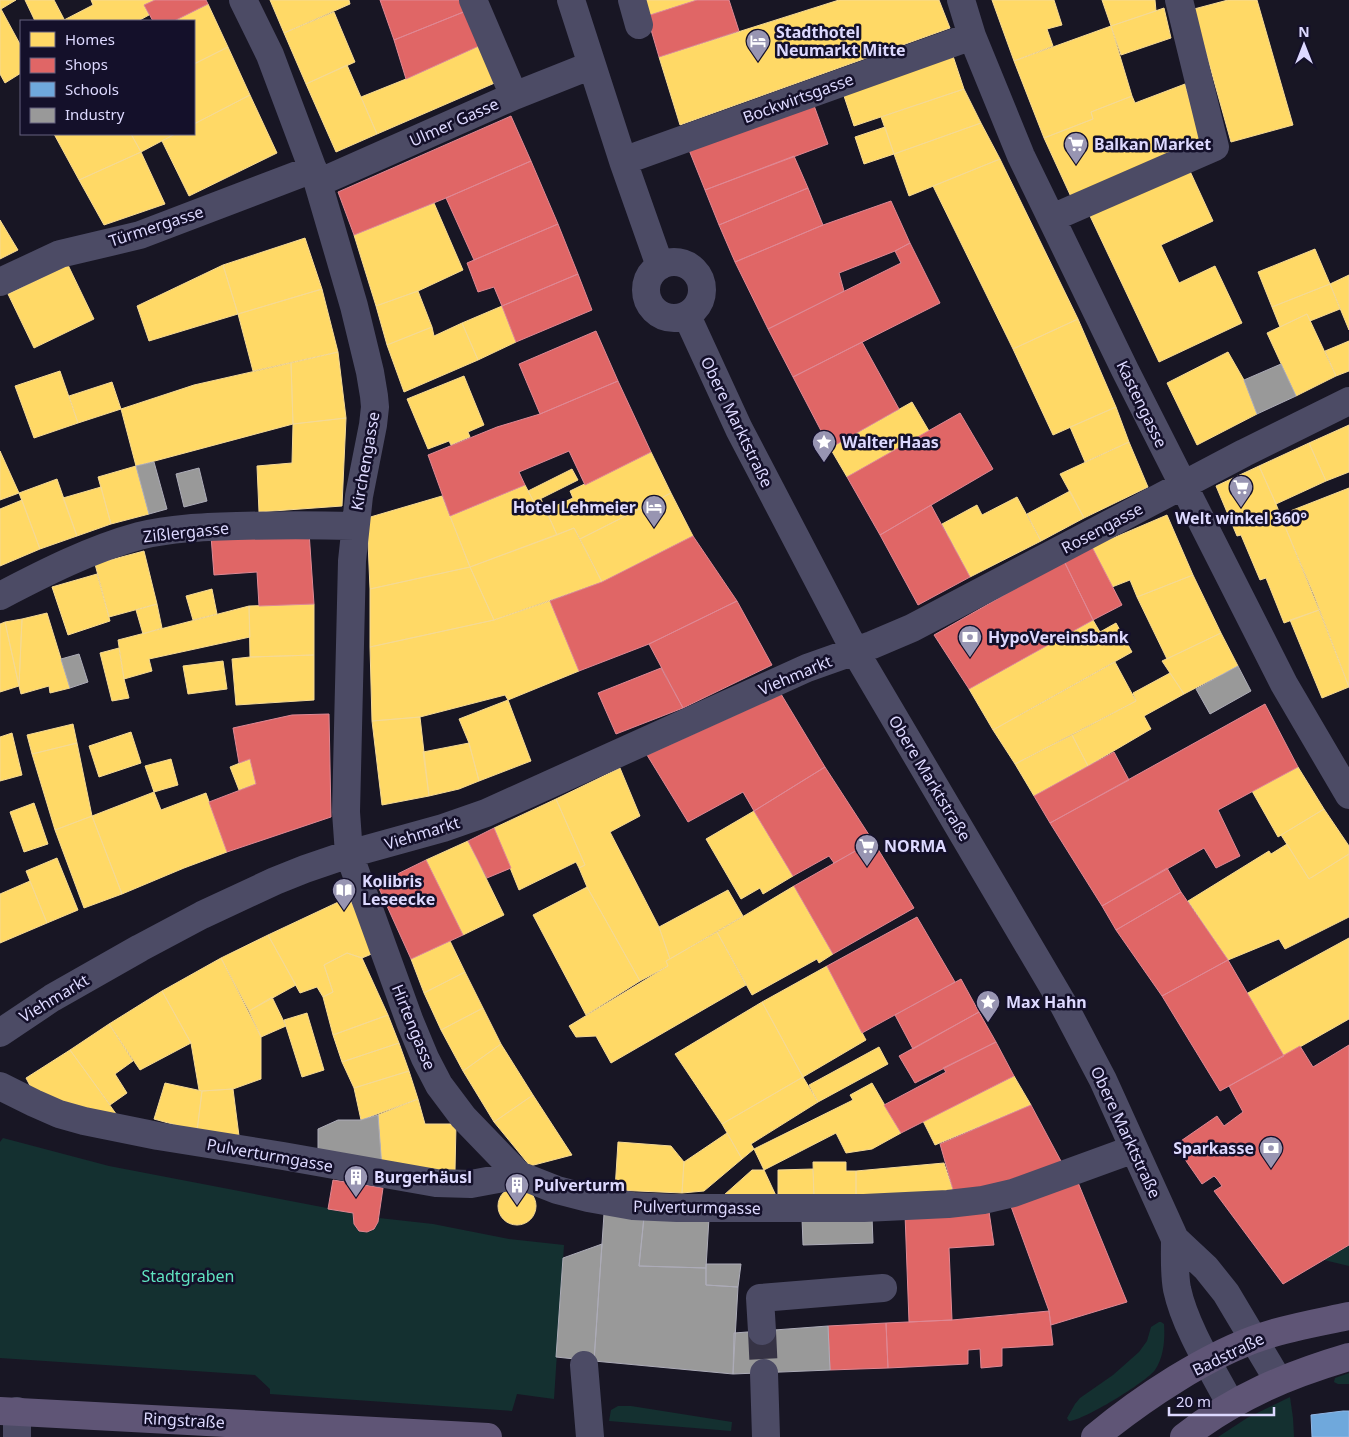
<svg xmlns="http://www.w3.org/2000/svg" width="1349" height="1437" viewBox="0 0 1349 1437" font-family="'Noto Sans',sans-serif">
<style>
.green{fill:#143030}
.homes{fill:#ffd966;stroke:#f5d994}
.shops{fill:#e06666;stroke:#df8894}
.schools{fill:#6fa8dc;stroke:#90b7e6}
.industry{fill:#999;stroke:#adacb8}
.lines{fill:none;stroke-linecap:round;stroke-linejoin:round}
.minor-tunnel{stroke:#363345;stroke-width:28;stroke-dasharray:28 14;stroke-linecap:butt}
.minor{stroke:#4c4b65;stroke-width:28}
.major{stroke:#5f5576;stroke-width:28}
.labels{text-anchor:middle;stroke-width:5;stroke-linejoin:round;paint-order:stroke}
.poi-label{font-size:16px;font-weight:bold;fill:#ddd9ff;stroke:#14102a;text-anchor:start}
.street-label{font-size:16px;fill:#ddd9ff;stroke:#14102a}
.park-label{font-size:16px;fill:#60e4c1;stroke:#14102a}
</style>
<rect width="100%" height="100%" fill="#181624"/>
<!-- green -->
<path class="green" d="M3,1138l106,28 244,47c-1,22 21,27 26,5l54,6 76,15 55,6 -10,154 -37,-5 -5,17 -242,-17v-5l-15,-14 -255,-17v-216z
M1349,1245v21l-25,-6z
M1159,1322h2l3,2c1,15 0,33 -9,46 -9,12 -72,51 -86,51l-2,-3 8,-14 5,-6 33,-23 26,-23 8,-11 4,-14z
M1349,1373v11h-11l-4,-2 1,-4z
M1290,1397l3,21 1,19h-76l29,-19z
M618,1406h13l101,16 -1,9 -122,-10 2,-11z"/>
<!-- homes -->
<path class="homes" d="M0,0h16l-15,9 20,37v27l-16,10 -5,-9z
M25,0h29l11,21h-30z
M91,0h64l-11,5 5,10 -11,6h-73l-1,-1 29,-15z
M270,0h79l1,4 -66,29z
M642,0h55l-50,16z
M839,0h100l11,28 -270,97 -21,-68z
M992,0h62l8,25 -15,4 6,17 -39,15z
M1102,0h53l1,11 -45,15z
M1228,0h29l36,125 -62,17 -37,-133z
M208,4l20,43 -34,17v-43h-20z
M1164,8l7,30 -50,17 -10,-29z
M334,12l21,50 -49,22 -22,-51z
M1111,26l21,70 -41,16 2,7 -49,19 -30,-77z
M481,45l16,37 -120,52 -16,-37 45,-18z
M228,47l22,48 -56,29v-60z
M951,50l13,39 -110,37 -13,-39z
M347,65l30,69 -41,18 -30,-68z
M1185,84l16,58 -129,57 -28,-61 49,-19 -2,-7 41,-16 3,7z
M964,89l17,34 -87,31 -13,-37z
M250,95l27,58 -88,43 -27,-55 13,-7h19v-10z
M981,123l19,36 -91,37 -15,-42z
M885,127l9,27 -30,10 -9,-27z
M54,134h77l10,18 -62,28z
M131,134h44l-34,18z
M141,152l24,52 -61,21 -25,-45z
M1000,159l78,160 -65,30 -80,-163z
M1189,169l24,52 -52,24 18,38 36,-17 27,57 -83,39 -69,-146z
M434,203l29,67 -45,21 -42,15 -22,-71z
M0,220l18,30 -18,9z
M305,238l17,51 -84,25 -15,-49z
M1315,249l15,35 -58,23 -14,-35z
M68,265l26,54 -60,29 -26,-54z
M223,265l15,49 -89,27 -12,-35z
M1349,275v55l-19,-46z
M1330,284l10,25 -30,12 -3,-7 -27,13 -8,-20z
M322,289l16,63 -85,19 -15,-57z
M418,291l14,36 -45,18 -11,-39z
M502,306l14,36 -38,18 -16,-37z
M1307,314l29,62 -40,20 -29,-63z
M1078,319l38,88 -63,28 -40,-86z
M462,323l16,37 -74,32 -17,-47 45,-18 2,9z
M1349,341v30l-13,5 -11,-25z
M338,352l8,66 -53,6 -2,-61z
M1228,352l16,28 13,34 -60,31 -30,-62z
M291,363l2,61 -157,42 -15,-57 73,-24z
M60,371l18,52 -44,15 -19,-52z
M464,376l20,49 -16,7 2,5 -19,8 -2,-4 -21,8 -21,-50z
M112,382l9,27 -43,14 -9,-27z
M912,402l17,29 -82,46 -17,-29z
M1116,407l13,35 -44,20 -15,-35z
M346,418l-4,88 -83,6 -2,-46 35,-3 1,-39z
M1349,425v47l-23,9 -17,-38z
M1129,442l19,45 -64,31 -24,-44z
M1309,443l17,38 -50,23 -17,-38z
M0,451l19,42 -19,7z
M651,452l20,41 -91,46 -6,-11 -17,7 -11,-25 27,-12 -3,-7z
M136,466l13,48 -38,10 -13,-47z
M1259,466l17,38 43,106 -35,13 -18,-45 -6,2 -19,-45 -4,1 -21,-50z
M572,469l6,11 -44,22 -6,-11z
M57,479l20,57 -37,13 -21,-56z
M525,485l9,17 7,-3 16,36 -87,32 -20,-51z
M101,487l10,37 -34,12 -14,-38z
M1349,488v199l-35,-92 -34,-80z
M1070,491l14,27 -43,23 -14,-27z
M671,493l22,43 -91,46 -22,-43z
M442,496l28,71 -100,22 -3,-71z
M1017,497l24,44 -71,36 -28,-53 35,-19 5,10z
M22,500l18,49 -40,17v-57z
M1167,515l26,60 -56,22 -7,-17 -18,7 -20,-40z
M574,528l28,54 -108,38 -24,-53z
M144,551l13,53 -48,13 -14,-53z
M470,567l24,53 -124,27v-58z
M97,574l13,47 -42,14 -16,-48z
M1193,575l28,58 -54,26 -30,-62z
M212,589l5,25 -24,6 -7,-24z
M550,601l29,70 -71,29 -3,-5 -85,22 -48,4 -2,-74 124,-27z
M157,604l5,24 -19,6 -7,-24z
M314,604v51l-64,2 -1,-51z
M249,606l1,31 -101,22 3,12 -28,8 -6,-39z
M1319,610l30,77 -27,11 -32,-78z
M47,613l23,75 -20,5 -1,-7 -28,8 -2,-8 3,-67z
M22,619l-3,67 -14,-64z
M1093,620l7,12 16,-9 16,29 -139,78 -24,-41z
M5,622l14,64 -19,6v-68z
M1221,633l17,33 -54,28 -22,-33z
M119,648l5,31 5,19 -17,3 -12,-48z
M314,655v45l-78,5 -4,-46 18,-2z
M223,661l4,28 -39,5 -5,-28z
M1115,662l21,39 -121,63 -22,-34z
M1170,673l14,21 -40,22 7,13 -63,37 -16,-31 64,-34 -3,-8z
M508,700l23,61 -52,20 -10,-38 -10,-24z
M420,717l9,79 -47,9 -10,-84z
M73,724l4,19 -45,11 -5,-19z
M131,732l10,31 -42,14 -10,-31z
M12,733l10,42 -22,6v-44z
M1072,735l16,31 -54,30 -19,-32z
M77,743l15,73 -37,14 -23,-76z
M469,743l10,38 -20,8 -30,7 -6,-44z
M171,759l7,26 -24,7 -9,-26z
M250,759l6,25 -17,6 -9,-23z
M1298,767l26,42 -46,28 -26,-46z
M620,768l20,48 -30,16 49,95 11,32 -4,2 2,5 -28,15 -53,-94 -8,-19 6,-3 -29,-66z
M154,792l7,18 45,-17 21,59 -43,16 -62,26 -30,-78z
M556,799l29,66 -6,3 -3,-6 -57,28 -25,-62z
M34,803l14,41 -24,8 -14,-40z
M1324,809l25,37v8l-40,25 -28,-44z
M754,811l39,65 -30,18 -3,-6 -19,11 -35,-60z
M92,816l30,78 -38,14 -29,-78z
M468,841l36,74 -41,20 -37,-75z
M1287,844l22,35 40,-25v63l-64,32 -6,-10 -51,21 -40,-59 81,-50 2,3z
M57,858l21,52 -31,13 -21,-52z
M30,881l17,42 -47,20v-49z
M794,886l39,68 -14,9 -2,-4 -65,36 -35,-63z
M587,887l53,94 -54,34 -53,-100z
M728,890l15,26 -73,43 -11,-32z
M349,897l25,56 -12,5 -15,-5 -23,12 9,27 -10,5 -6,-10 -17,6 -32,-58z
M717,932l29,53 -135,78 -15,-27 -20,1 -7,-11 99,-60 -2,-5z
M268,935l28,50 -47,26 -28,-53z
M1349,938v81l-65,37 -38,-62z
M450,941l15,31 -41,21 -13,-34z
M347,953l15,5 26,57 -55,20 -10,-38 10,-5 -9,-27z
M221,958l40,79v42l-28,10 -31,2 -3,-1 -8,-47 -29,-52z
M827,966l39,74 -63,37 -41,-75z
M465,972l18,36 -42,22 -17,-37z
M162,991l29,52 -51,27 -31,-46z
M272,997l14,29 -25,11 -12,-26z
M762,1002l41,75 -81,47 -47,-70z
M483,1008l18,36 -38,27 -22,-41z
M307,1013l17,57 -22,7 -18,-57z
M388,1015l11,28 -57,19 -9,-27z
M109,1024l24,37 -18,13 12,19 -17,12 -40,-55z
M399,1043l10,28 -55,17 -12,-26z
M501,1044l32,51 -39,27 -31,-51z
M879,1047l9,17 -70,38 -9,-17z
M70,1050l19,26 30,42 -82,-19 -11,-21z
M409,1071l9,28 -57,21 -7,-32z
M1014,1076l17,29 -96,40 -12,-24z
M803,1077l15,25 -67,42 3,5 -12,10 -20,-35z
M165,1083l37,8 -5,40 -43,-12z
M872,1083l29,50 -29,16 -26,4 -10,-20 -72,37 -10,-21 99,-49 -3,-5z
M233,1089l6,47 -42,-5 5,-40z
M533,1095l39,60 -42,11 -36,-44z
M418,1099l7,25h31l-1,47 -73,-2 -4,-54z
M727,1133l15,26 -38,32 -22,2 2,-31z
M618,1142l53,4 13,16 -2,31 -67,-3z
M813,1162h33v9h10v28l-42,1z
M944,1163l10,30 -98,6v-28z
M813,1169l1,31h-36v-30z
M752,1170h12l14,30 -54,-5z
M498 1206a19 19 0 1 1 38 0a19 19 0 1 1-38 0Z"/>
<!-- shops -->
<path class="shops" d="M155,0h51l2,4 -34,17h-21l-9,-16z
M380,0h81l5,11 -72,29z
M697,0h32l10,31 -80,26 -12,-41z
M466,11l15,34 -75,34 -12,-39z
M812,100l16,44 -123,46 -18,-45z
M511,116l20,45 -85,37 -92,37 -16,-43z
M794,156l14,32 -89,37 -14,-35z
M531,161l27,63 -84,36 -28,-62z
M808,188l15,37 -88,37 -16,-37z
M891,201l19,42 -15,8 -56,22 5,18 -76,38 -33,-67 88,-37z
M558,224l20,50 -76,32 -8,-19 -16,5 -11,-29z
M910,243l30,60 -147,74 -25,-48 133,-66 -6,-12z
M578,274l14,36 -76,32 -14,-36z
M596,331l22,50 -78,33 -21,-50z
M862,342l37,67 -69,39 -37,-71z
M618,381l33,71 -66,33 -16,-34 -50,21 6,13 -75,31 -22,-61 69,-28 43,-13z
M960,413l33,56 -113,66 -33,-58z
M931,505l39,72 -52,28 -38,-70z
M309,532l5,72 -55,2 -2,-34 -43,3 -3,-39z
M693,536l44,65 -88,43 -70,27 -29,-70 52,-19z
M1092,547l30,58 -29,15 -29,-59z
M1064,561l29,59 -124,69 -35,-54z
M737,601l35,64 -89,43 -34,-64z
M661,668l22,40 -67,26 -18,-41z
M781,694l44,73 -71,44 -11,-19 -55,30 -41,-67z
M1265,704l33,63 -80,43 22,46 -24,12 -12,-20 -102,58 -52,-83z
M329,714l2,103 -104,35 -18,-50 47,-18 -6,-25 -11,4 -6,-35 59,-13z
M1114,752l15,28 -79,43 -16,-27z
M825,767l48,74 -39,22 -5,-7 -36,20 -39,-65z
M494,828l17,40 -24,10 -19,-37z
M873,841l41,67 -81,46 -39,-68z
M426,860l37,75 -52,24 -34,-75z
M1167,868l14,24 -65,38 -14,-24z
M1181,892l47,68 -66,36 -46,-66z
M917,917l38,65 -93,51 -35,-67z
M1228,960l56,96 -64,35 -58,-95z
M961,979l18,33 -66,37 -18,-34z
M979,1012l17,30 -81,41 -16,-27z
M996,1042l18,34 -113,57 -17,-28 62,-33 -3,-4z
M1349,1045v200l-66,39 -69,-93 8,-5 -5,-7 -3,-3 -12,8 -27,-39 42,-29 7,10 19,-14 -14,-26 71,-40 13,21z
M1031,1105l31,58 -89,29 -19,1 -14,-49z
M333,1180l50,8 -5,34 -4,7 -7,3 -8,-1 -5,-7 -1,-11 -25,-4z
M1077,1180l50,122 -76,23 -2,-14 -40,-110z
M988,1205l6,40 -45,3 3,72 -43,2 -4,-108z
M1049,1311l4,34 -51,3v18l-21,2 -1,-19 -12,1v14l-80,4 -2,-45 66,-3z
M886,1323l2,45 -58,2 -2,-44z"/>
<!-- schools -->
<path class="schools" d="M1343,1411h6v26h-37l-1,-22z"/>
<!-- industry -->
<path class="industry" d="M1281,364l15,32 -39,18 -13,-34z
M154,462l13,47 -18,5 -13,-48z
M199,468l8,33 -23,6 -8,-33z
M79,654l9,28 -18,6 -9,-29z
M1238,666l13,25 -41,23 -14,-25z
M378,1115l4,54 -64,-14v-26l20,-9h23z
M604,1214l40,3 -5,49 67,2v17l32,2 -5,87 -139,-13z
M644,1217l65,1 -3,50 -67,-2z
M872,1217l1,26 -70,2 -1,-27z
M602,1244l-8,117 -38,-4 7,-99z
M706,1264h35l-3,23 -32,-2z
M828,1326l2,44 -97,4 1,-41z"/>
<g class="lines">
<!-- minor-tunnel -->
<path class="minor-tunnel" d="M762,1331l2,42"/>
<!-- minor -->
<path class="minor" d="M243,0l27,55 48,128 36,123 16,66 4,24 1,11 -2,18 -14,71 -7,65 -6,251 3,42 61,168 15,36 14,27 24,32 56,58
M473,0l41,96
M571,0l52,161 37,105
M632,0l7,25
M961,0l11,36 49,120 104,214 159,314 65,111
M623,161l349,-125
M318,183l196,-87 78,-31
M1052,218l163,-71 -36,-147
M646 290a28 28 0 1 1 56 0a28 28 0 1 1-56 0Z
M0,282l60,-28 80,-19 173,-66
M687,316l52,113 116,222 207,351 41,78 72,159 31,29 20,25 52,87
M0,596c44,-23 91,-47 139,-60 32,-8 65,-9 98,-10 39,-1 78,-1 117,0
M0,1033l52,-35 88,-50 62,-33 73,-34 30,-12 44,-15 94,-26 43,-15 321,-145 65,-23 40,-17 332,-175 105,-52
M0,1086l34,17 25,11 25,7 74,15 125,20 153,27 35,1 48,-9 38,15 31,8 45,8 44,2h187l84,-4 35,-4 30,-7 121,-44
M1175,1239c0,17 -1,34 2,50 8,38 36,82 54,116
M762,1331l-2,-33 123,-10
M584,1365l6,72
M764,1373l2,64
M17,1437v-26"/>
<!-- major -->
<path class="major" d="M0,1411l488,26
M1095,1437c46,-38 113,-83 169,-101 27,-9 57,-14 85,-20
M1184,1437c51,-40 104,-62 165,-80"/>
</g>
<!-- icons -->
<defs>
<g id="hotel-pin" transform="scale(1.25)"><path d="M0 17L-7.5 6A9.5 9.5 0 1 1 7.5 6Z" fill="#9895b2" stroke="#14102a"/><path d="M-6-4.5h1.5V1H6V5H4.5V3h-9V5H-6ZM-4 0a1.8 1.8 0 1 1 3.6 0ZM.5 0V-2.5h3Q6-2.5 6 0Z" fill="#fff"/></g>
<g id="supermarket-pin" transform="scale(1.25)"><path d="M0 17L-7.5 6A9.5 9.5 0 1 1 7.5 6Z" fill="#9895b2" stroke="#14102a"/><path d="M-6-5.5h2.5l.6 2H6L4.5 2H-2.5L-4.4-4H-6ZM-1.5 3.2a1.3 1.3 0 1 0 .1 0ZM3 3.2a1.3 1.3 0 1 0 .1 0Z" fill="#fff"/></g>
<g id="sight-pin" transform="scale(1.25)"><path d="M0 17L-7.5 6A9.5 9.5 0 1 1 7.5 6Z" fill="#9895b2" stroke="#14102a"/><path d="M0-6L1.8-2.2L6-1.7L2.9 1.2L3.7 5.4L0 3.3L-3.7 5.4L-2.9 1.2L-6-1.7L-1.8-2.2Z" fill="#fff"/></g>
<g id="bank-pin" transform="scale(1.25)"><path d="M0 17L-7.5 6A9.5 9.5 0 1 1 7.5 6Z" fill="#9895b2" stroke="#14102a"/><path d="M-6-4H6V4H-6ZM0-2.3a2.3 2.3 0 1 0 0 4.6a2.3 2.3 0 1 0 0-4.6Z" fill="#fff"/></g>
<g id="library-pin" transform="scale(1.25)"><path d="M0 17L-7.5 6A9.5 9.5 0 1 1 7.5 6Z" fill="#9895b2" stroke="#14102a"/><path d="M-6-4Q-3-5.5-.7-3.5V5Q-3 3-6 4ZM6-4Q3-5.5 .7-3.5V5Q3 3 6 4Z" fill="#fff"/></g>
<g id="building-pin" transform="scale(1.25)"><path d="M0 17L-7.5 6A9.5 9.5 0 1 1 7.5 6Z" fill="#9895b2" stroke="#14102a"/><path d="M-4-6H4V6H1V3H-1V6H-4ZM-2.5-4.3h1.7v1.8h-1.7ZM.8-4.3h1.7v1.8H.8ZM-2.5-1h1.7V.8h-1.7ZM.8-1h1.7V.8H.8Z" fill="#fff"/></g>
</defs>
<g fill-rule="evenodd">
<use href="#hotel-pin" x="758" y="41"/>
<use href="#supermarket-pin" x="1076" y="144"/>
<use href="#sight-pin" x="824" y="442"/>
<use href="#supermarket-pin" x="1241" y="487"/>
<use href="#hotel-pin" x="654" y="507"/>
<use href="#bank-pin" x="970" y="637"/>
<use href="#supermarket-pin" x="867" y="846"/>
<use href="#library-pin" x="344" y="890"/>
<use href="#sight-pin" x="988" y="1002"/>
<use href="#bank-pin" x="1271" y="1148"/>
<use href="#building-pin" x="356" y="1177"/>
<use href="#building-pin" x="517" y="1185"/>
</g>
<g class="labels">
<!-- poi labels -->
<g class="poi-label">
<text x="776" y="38">Stadthotel<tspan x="776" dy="18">Neumarkt Mitte</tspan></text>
<text x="1094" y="150">Balkan Market</text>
<text x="842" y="448">Walter Haas</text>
<text x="636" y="513" text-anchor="end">Hotel Lehmeier</text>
<text x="1241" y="524" text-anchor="middle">Welt winkel 360°</text>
<text x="988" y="643">HypoVereinsbank</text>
<text x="884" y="852">NORMA</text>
<text x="362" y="887">Kolibris<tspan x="362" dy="18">Leseecke</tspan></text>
<text x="1006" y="1008">Max Hahn</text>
<text x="1254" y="1154" text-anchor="end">Sparkasse</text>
<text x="374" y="1183">Burgerhäusl</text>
<text x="534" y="1191">Pulverturm</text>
</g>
<!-- street labels -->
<g class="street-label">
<text transform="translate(798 98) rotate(-20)" y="6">Bockwirtsgasse</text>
<text transform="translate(454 122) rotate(-24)" y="6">Ulmer Gasse</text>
<text transform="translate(156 226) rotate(-18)" y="6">Türmergasse</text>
<text transform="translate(1142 404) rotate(64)" y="6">Kastengasse</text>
<text transform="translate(737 422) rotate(64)" y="6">Obere Marktstraße</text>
<text transform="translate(365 461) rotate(-80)" y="6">Kirchengasse</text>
<text transform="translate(1102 528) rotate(-28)" y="6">Rosengasse</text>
<text transform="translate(186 532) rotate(-6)" y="6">Zißlergasse</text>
<text transform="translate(795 675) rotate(-23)" y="6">Viehmarkt</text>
<text transform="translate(930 778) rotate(59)" y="6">Obere Marktstraße</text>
<text transform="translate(422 833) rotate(-17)" y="6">Viehmarkt</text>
<text transform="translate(54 998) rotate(-31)" y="6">Viehmarkt</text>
<text transform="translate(414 1027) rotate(68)" y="6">Hirtengasse</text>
<text transform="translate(1126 1132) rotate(65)" y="6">Obere Marktstraße</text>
<text transform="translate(270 1155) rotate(10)" y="6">Pulverturmgasse</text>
<text transform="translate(697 1207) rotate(1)" y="6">Pulverturmgasse</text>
<text transform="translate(1228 1354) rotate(-26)" y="6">Badstraße</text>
<text transform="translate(184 1420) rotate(3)" y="6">Ringstraße</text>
</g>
<!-- park labels -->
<g class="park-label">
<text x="188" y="1282">Stadtgraben</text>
</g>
</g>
<!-- legend -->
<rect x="20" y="20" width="175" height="115" fill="#14102a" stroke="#64607f"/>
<rect x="30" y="32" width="25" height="15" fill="#ffd966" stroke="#64607f"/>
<text x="65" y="45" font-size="15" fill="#ddd9ff">Homes</text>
<rect x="30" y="58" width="25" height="15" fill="#e06666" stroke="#64607f"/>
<text x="65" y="70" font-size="15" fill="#ddd9ff">Shops</text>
<rect x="30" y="82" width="25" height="15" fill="#6fa8dc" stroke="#64607f"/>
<text x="65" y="95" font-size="15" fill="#ddd9ff">Schools</text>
<rect x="30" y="108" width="25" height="15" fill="#999999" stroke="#64607f"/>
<text x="65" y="120" font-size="15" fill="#ddd9ff">Industry</text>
<!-- north arrow -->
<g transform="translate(1304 45)" stroke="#14102a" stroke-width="4" paint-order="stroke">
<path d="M0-4L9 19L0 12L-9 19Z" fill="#ddd9ff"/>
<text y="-8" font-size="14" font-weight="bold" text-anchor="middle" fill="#ddd9ff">N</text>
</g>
<!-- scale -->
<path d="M1169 1407v8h105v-8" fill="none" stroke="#ddd9ff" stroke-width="2.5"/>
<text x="1176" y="1407" font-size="15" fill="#ddd9ff" stroke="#14102a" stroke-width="4" paint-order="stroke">20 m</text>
</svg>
